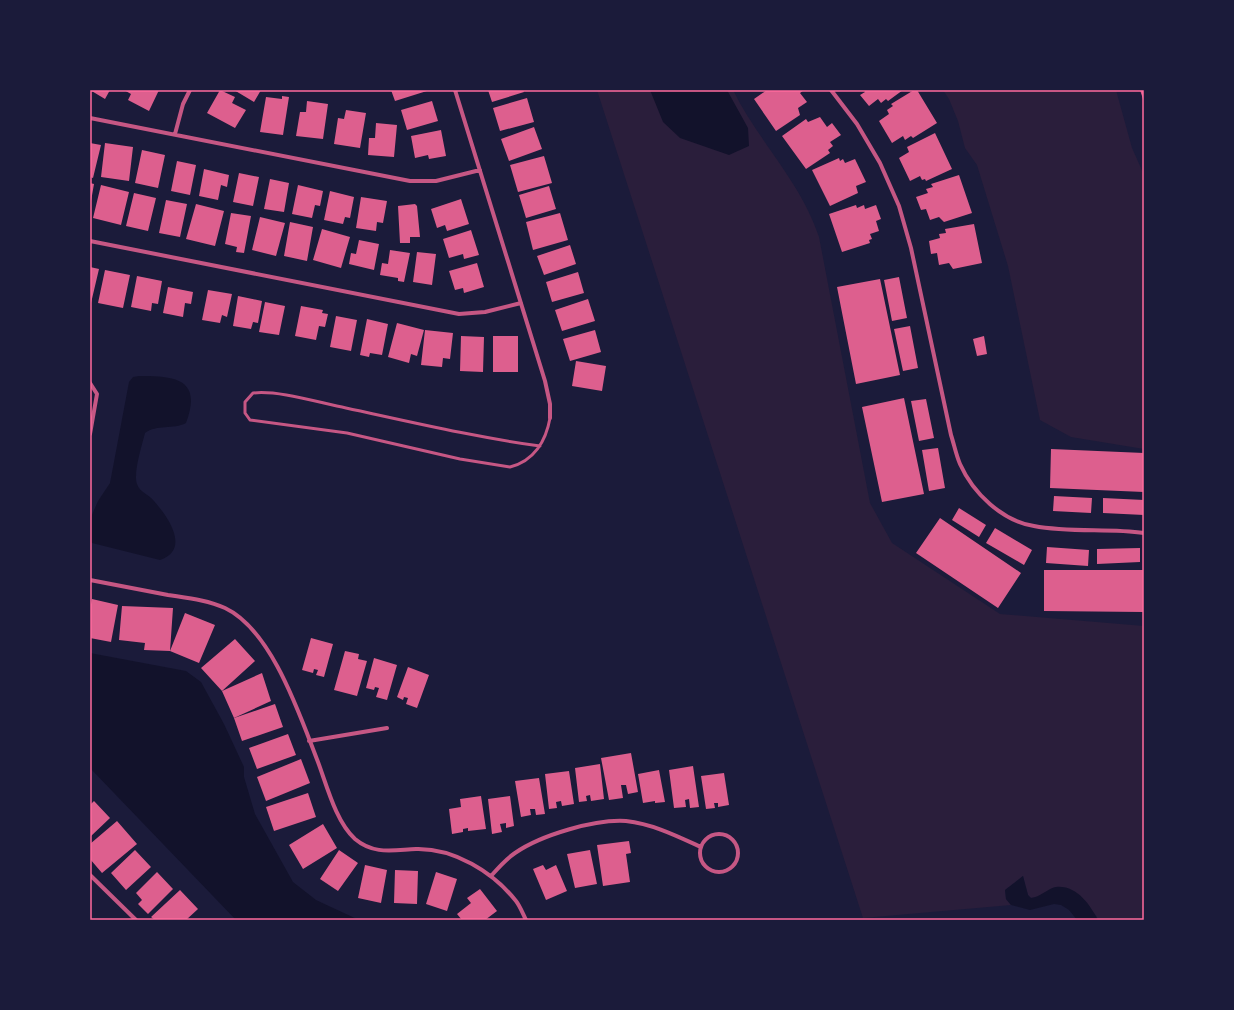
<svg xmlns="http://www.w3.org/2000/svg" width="1234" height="1010" viewBox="0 0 1234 1010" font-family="'Archivo Narrow',sans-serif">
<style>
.green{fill:#2a1e3b}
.water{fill:#12122b}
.building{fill:#dd5f8e}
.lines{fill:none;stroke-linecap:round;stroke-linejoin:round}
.service{stroke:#c65784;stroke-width:3}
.minor{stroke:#c65784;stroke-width:4}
.neatline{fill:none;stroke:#ff6b9d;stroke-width:1.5}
</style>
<rect width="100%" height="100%" fill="#1b1b3a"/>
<!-- green -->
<path class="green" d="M597,90h136c25,51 68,92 86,147l51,266 22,40 108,71 144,12v294h-46l-2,-5 -41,-28 -17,10 -7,1 -3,-3 -5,-19 -18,14 1,9 5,6 -148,13z
M943,90h173l16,58 12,27v274l-73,-12 -31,-17 -32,-154 -31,-101 -12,-17 -7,-27 -9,-22z"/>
<!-- water -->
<path class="water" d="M650,90h77l21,38 1,18 -20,9 -49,-17 -17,-16z
M139,376c35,0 64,2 47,47 -13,7 -29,1 -41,10 -3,12 -12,40 -8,51 3,9 12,10 17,17 14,16 37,48 6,59l-68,-17 -2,-2 1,-24 7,-16 12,-18 19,-101 4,-5z
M90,653l96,18 15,11 23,42 20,43v10l11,37 38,68 23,18 43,20h-123l-146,-152z
M1023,876l5,19 3,3c10,-1 17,-10 25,-11 21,-2 34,18 42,33h-21l-8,-10 -8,-5 -7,-1 -24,6 -19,-5 -5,-6 -1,-9z"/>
<!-- building -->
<path class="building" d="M90,90h20l-5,9z
M124,90h35l-10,21 -21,-11 3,-6z
M220,90l15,7 -3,6 14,7 -11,18 -28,-15z
M234,90h27l-7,12z
M391,90h39l-35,11z
M488,90h35l1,2 -32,10z
M767,90h37l-4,3 7,9 -9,6 2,7 -24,16 -22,-32z
M864,90h39l-15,11 -2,-2 -5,4 -3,-4 -9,7 -9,-11 5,-3z
M914,90h3l20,33 -24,15 -2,-2 -6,4 -2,-4 -11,7 -13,-22 10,-7 -2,-4 6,-4 -2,-2z
M1140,90h4v12z
M282,96l7,1 -6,38 -23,-3 6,-35 16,2z
M527,98l7,24 -34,9 -7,-23z
M307,101l21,3 -5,35 -27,-3 4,-24h6z
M432,101l6,20 -31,9 -6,-20z
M346,110l20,3 -6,35 -26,-4 4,-26 6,1z
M820,117l7,10 5,-4 9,12 -11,7 3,4 -5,4 2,3 -24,16 -24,-33 24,-17 2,3z
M376,123l21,2 -3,32 -26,-2 1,-17h6z
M534,127l8,22 -33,12 -8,-22z
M441,130l5,26 -17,3 -1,-4 -13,3 -4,-22z
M935,133l17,36 -26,12 -1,-2 -3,1 -2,-4 -10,5 -11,-23 10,-6 -2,-5z
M90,143l11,2 -8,33 -3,-1z
M105,143l28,4 -4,34 -28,-4z
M142,150l23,5 -7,33 -23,-5z
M544,156l8,27 -34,9 -8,-27z
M839,158l1,3 3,-2 2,4 10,-4 11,23 -10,4 2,7 -28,13 -18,-36z
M177,161l19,4 -6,30 -19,-4z
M204,169l25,6 -2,12 -6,-2 -3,15 -19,-4z
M239,173l20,4 -6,29 -20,-4z
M959,175l13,38 -28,9 -5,-5 -9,3 -4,-11 -5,1 -5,-13 12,-4 -2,-4 7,-2 -2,-3z
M270,179l19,4 -5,29 -20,-3z
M90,183l4,1 -3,17h-1z
M101,185l28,7 -8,33 -28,-7z
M298,185l25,6 -3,15 -5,-1 -3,13 -20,-4z
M549,186l7,23 -30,9 -7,-23z
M330,191l24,6 -4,21 -5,-1 -2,7 -19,-4z
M134,193l22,5 -8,33 -22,-5z
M361,197l26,4 -4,22 -6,-1 -1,9 -20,-3z
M461,199l8,25 -22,7 -2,-6 -8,3 -6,-19z
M166,200l21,4 -7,33 -21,-4z
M196,204l28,7 -9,35 -29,-7z
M415,204l2,2 3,31h-10v6h-10l-2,-37z
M856,205l1,3 7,-3 1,4 11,-4 5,14 -5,2 3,10 -9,3 2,5 -3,1 1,3 -28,9 -13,-38z
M231,213l20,3 -7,37 -8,-1 1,-5 -12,-3z
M560,213l8,27 -35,10 -7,-28z
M260,217l25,6 -9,33 -24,-6z
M290,222l23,5 -6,34 -23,-5z
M974,224l8,39 -29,6 -4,-6 -10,2 -2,-12 -6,1 -2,-13 11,-3 -1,-4 7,-1 -1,-4z
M322,229l28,8 -9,31 -28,-8z
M471,230l8,25 -15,4 -1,-5 -14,4 -6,-19z
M359,240l20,4 -5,26 -25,-6 2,-11 5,1z
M570,245l6,19 -32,11 -7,-19z
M390,250l20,3 -6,29 -6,-1v-3l-18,-3 2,-12 6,1z
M417,252l19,2 -4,31 -19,-3z
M477,263l7,24 -20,6 -1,-5 -8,2 -6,-19z
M90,267l9,2 -8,34h-1z
M105,270l25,5 -7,33 -25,-5z
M578,272l6,21 -32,9 -6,-20z
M137,276l25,5 -4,23 -6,-1 -1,8 -20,-4z
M899,277l8,41 -15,3 -8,-41z
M880,279l20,96 -44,9 -19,-97z
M168,287l25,5 -2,12 -6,-1 -2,14 -20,-4z
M208,290l24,4 -5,23 -5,-2 -2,8 -18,-3z
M238,296l24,5 -4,22 -5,-1 -2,7 -18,-3z
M588,299l7,22 -33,10 -7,-21z
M265,302l20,4 -6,29 -20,-3z
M301,306l22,4 -1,3 6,1 -3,13 -6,-1 -3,14 -21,-4z
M336,316l21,4 -6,31 -21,-4z
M367,319l21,5 -6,31 -12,-2 -1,4 -9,-2z
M397,323l27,7 -7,26 -6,-2 -2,9 -21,-6z
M910,326l8,42 -15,3 -9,-42z
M425,330l28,3 -3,26 -7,-1 -1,9 -21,-2z
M595,330l6,22 -31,9 -7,-22z
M461,336l23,1 -1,35 -23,-1z
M493,336h25v36h-25z
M984,336l3,18 -10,2 -4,-17z
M576,361l30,5 -4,25 -30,-5z
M904,398l20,96 -42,8 -20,-95z
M926,399l8,39 -15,3 -8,-40z
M938,448l7,40 -16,3 -7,-41z
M1051,449l93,4v39l-94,-4z
M1054,496l38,2 -1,15 -38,-2z
M1103,498l41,2v15l-41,-2z
M959,508l27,17 -7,12 -27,-17z
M940,518l81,55 -23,35 -82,-55z
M995,528l37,22 -8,15 -38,-22z
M1047,547l42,3 -1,16 -42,-3z
M1140,548v14l-43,2v-15z
M1044,570h99v42l-99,-1z
M92,599l26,6 -7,37 -21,-4v-28z
M122,606l51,2 -3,43 -26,-1 1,-7 -26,-3z
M185,613l30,12 -16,38 -29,-12z
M311,638l22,6 -9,33 -8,-2 2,-5 -4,-1 -1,4 -11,-3z
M235,639l20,22 -33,30 -21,-23z
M345,651l14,3 -1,5 9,2 -10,35 -23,-6z
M374,658l23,7 -10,35 -11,-3 3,-9 -4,-1 -1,3 -8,-2z
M408,667l21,8 -12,33 -11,-4 2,-6 -4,-1 -1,3 -6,-3z
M262,673l9,28 -37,17 -12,-27z
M275,704l8,23 -41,14 -8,-23z
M288,734l8,21 -39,14 -8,-21z
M631,753l7,39 -10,2 -2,-9h-5l2,13 -14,2 -8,-42z
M301,759l9,24 -44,18 -9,-24z
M600,764l4,35 -13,2 -1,-6 -4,1 1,5 -8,1 -4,-34z
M693,766l6,41 -9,1 -1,-9 -4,1 1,7 -12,1 -5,-38z
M659,770l6,32 -10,1v-2l-12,2 -5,-29z
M569,771l5,33 -12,2 -1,-5 -5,1 1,6 -8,1 -4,-35z
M724,773l5,32 -11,2v-4h-4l1,5 -9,1 -5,-33z
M539,778l6,36 -9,1 -1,-6h-5l1,6 -10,2 -6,-36z
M308,793l8,24 -42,14 -8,-24z
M481,796l5,33 -18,2v-3l-5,1v3l-11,2 -3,-25 12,-2 -1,-8z
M510,796l4,30 -8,2v-5l-6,1 2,8 -10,2 -4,-35z
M94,801l16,17 -20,19v-32z
M117,821l20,23 -35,29 -12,-14v-15z
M323,824l14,24 -34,21 -14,-24z
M629,841l2,12 -5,1 4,28 -27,4 -6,-41z
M135,850l16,17 -25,23 -15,-17z
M339,850l19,13 -20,28 -18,-12z
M590,850l7,34 -22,4 -8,-34z
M365,865l22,5 -6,33 -23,-5z
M543,865l3,5 10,-5 11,26 -21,9 -13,-31z
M395,870l23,1 -1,33 -23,-1z
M157,872l16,17 -25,25 -10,-10 4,-4 -6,-7z
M436,872l21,7 -10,32 -21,-7z
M480,889l17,22 -12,9h-23l-5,-6 14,-11 -4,-5z
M180,890l18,19 -12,11h-31l-4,-3z"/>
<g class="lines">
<!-- service -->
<path class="service" d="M540,446c-66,-9 -129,-24 -194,-38 -26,-5 -67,-18 -93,-15l-8,9v11l5,7 97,13 113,26 50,8c24,-6 36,-26 40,-49"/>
<!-- minor -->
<path class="minor" d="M455,90l90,291 5,23v14
M831,90l26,34 23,39 19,43 12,42 40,187c3,9 5,20 9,29 13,29 42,57 74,62 36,7 74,2 110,7
M90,118l320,63h26l44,-11
M175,134l8,-30 7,-14
M90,241l369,73 26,-2 36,-9
M90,383l7,11 -7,40
M90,580c26,5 52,10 78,15 19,3 39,5 57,13 47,22 75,108 93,154 9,24 18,60 37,77 19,16 38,11 61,10 38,-1 77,23 100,52 4,5 7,13 10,19
M309,741l78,-13
M700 853a19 19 0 1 1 38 0a19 19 0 1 1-38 0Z
M90,875l46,45
M491,876c7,-8 15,-17 24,-23 26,-18 80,-34 111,-32 27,3 51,15 75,26"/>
</g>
<!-- border -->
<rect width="1234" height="1010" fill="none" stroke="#1b1b3a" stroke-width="182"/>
<rect x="91" y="91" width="1052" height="828" class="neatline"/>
</svg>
